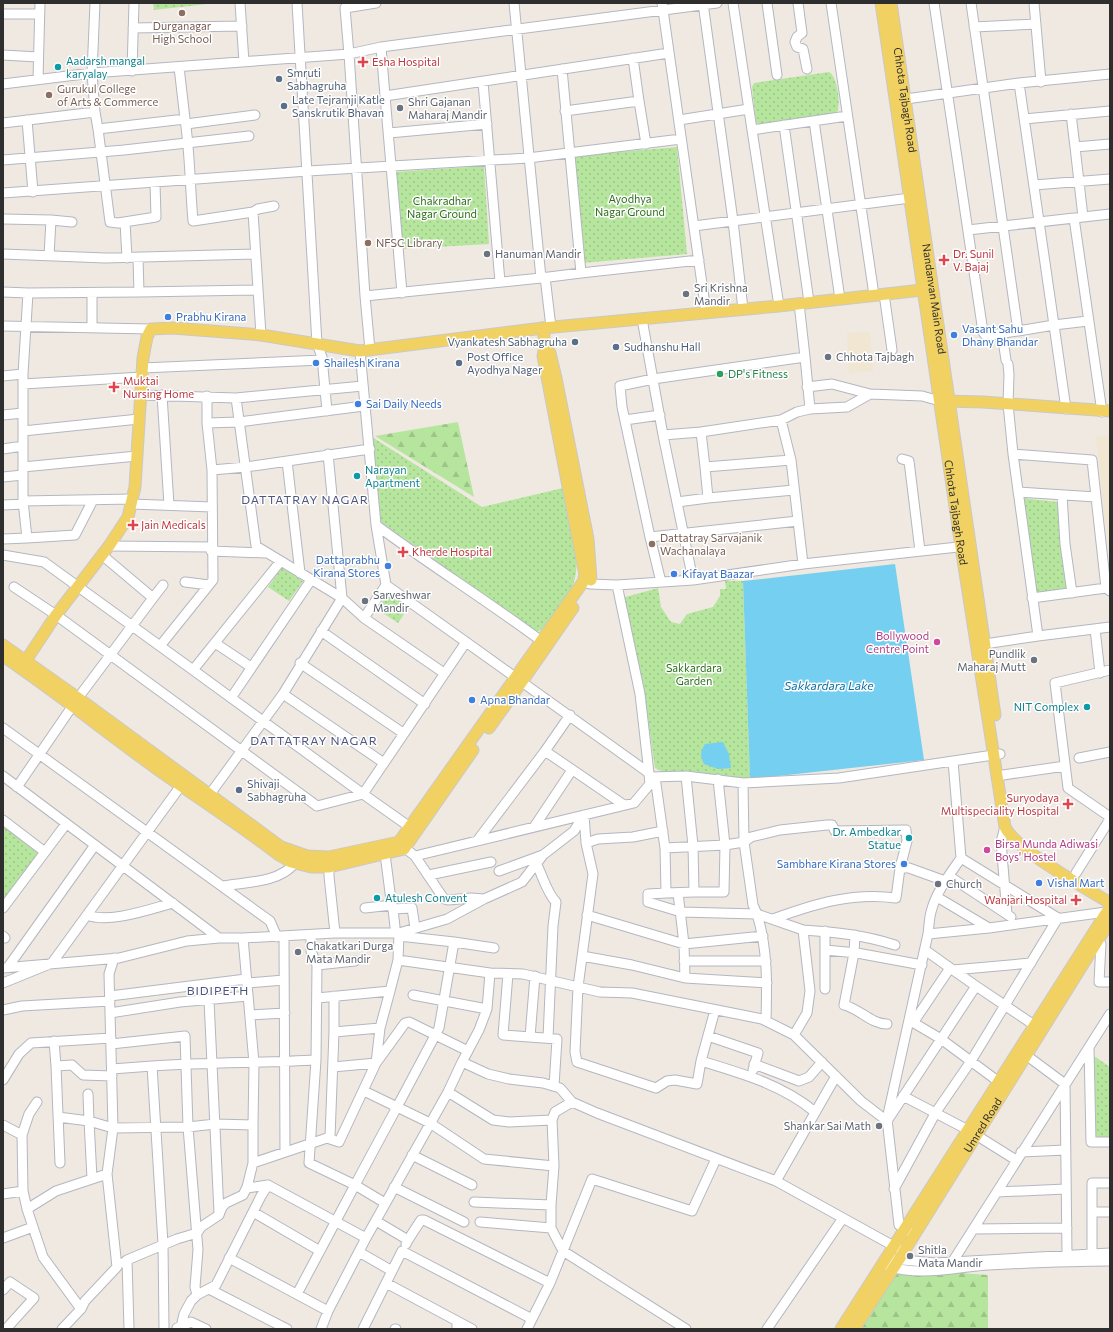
<svg xmlns="http://www.w3.org/2000/svg" width="1113" height="1332" viewBox="0 0 1113 1332" font-family="Commissioner,sans-serif">
<style>
.education{fill:#f0e6d1}
.forest{fill:url(#forest-firs)}
.park{fill:url(#park-dots)}
.water{fill:#75cff0}
.lines{fill:none;stroke-linecap:round;stroke-linejoin:round}
.minor-casing{stroke:#b4b7c1;stroke-width:11}
.major-casing{stroke:#c9c9c9;stroke-width:13}
.minor{stroke:#fff;stroke-width:9}
.major{stroke:#f2d163;stroke-width:11}
.education-dot{fill:#8d6e63;stroke:#fff;stroke-width:1.5}
.health-dot{fill:#e0444e;stroke:#fff;stroke-width:1.5}
.culture-dot{fill:#0f9aa8;stroke:#fff;stroke-width:1.5}
.service-dot{fill:#5c6f8a;stroke:#fff;stroke-width:1.5}
.worship-dot{fill:#6b7280;stroke:#fff;stroke-width:1.5}
.shop-dot{fill:#3f7fe0;stroke:#fff;stroke-width:1.5}
.leisure-dot{fill:#2e9e5b;stroke:#fff;stroke-width:1.5}
.hotel-dot{fill:#d1479c;stroke:#fff;stroke-width:1.5}
.labels{text-anchor:middle;stroke-width:3;stroke-linejoin:round;paint-order:stroke}
.education-label{font-size:11px;fill:#785e54;stroke:#fff;text-anchor:start}
.culture-label{font-size:11px;fill:#0d838f;stroke:#fff;text-anchor:start}
.health-label{font-size:11px;fill:#be3a42;stroke:#fff;text-anchor:start}
.service-label{font-size:11px;fill:#4e5e75;stroke:#fff;text-anchor:start}
.street-label{font-size:11px;fill:#2e2e2e;stroke:#fff}
.worship-label{font-size:11px;fill:#5b616d;stroke:#fff;text-anchor:start}
.park-label{font-size:11px;fill:#2c6e1b;stroke:#fff}
.shop-label{font-size:11px;fill:#366cbe;stroke:#fff;text-anchor:start}
.leisure-label{font-size:11px;fill:#27864d;stroke:#fff;text-anchor:start}
.hotel-label{font-size:11px;fill:#b23c85;stroke:#fff;text-anchor:end}
.neighbourhood-label{font-size:12px;letter-spacing:1px;fill:#4d5680;stroke:#fff}
.water-label{font-size:12px;font-style:italic;fill:#0d6fa3;stroke:#fff}
</style>
<defs>
<pattern id="forest-firs" width="22" height="20" patternUnits="userSpaceOnUse"><rect width="22" height="20" fill="#b6e59e"/><path d="M5 1l3.5 6h-7zM16 11l3.5 6h-7z" fill="#9dc588"/></pattern>
<pattern id="park-dots" width="8" height="8" patternUnits="userSpaceOnUse"><rect width="8" height="8" fill="#b6e59e"/><path d="M2 2h.1M6 6h.1" fill="none" stroke="#9dc588" stroke-width="1.8" stroke-linecap="round"/></pattern>
</defs>
<rect width="100%" height="100%" fill="#efe9e1"/>
<!-- education -->
<path class="education" d="M870,332l3,39 -24,2 -2,-40z
M1110,435v131l-14,-129z"/>
<!-- forest -->
<path class="forest" d="M458,422l16,75 -99,-61z
M893,1268l95,7v54h-134z"/>
<!-- park -->
<path class="park" d="M153,3h63l-62,7z
M829,72c8,3 13,35 7,41l-76,12 -4,-3 -4,-35 2,-4z
M677,147l10,107 -105,9 -10,-107z
M484,166l5,78 -89,5 -5,-77z
M372,437l110,70 81,-19c7,31 21,69 9,100 -4,9 -12,18 -17,25 -5,8 -10,17 -19,19l-155,-110z
M1022,498l35,4 11,86 -32,5z
M282,568l21,13 -14,20 -21,-14z
M725,581h18l7,198 -40,-5 -45,-1 -10,-5 -12,-85 -21,-85 36,-10 3,19 10,15 9,2 7,-10 26,-7 7,-11v-7h6z
M390,591l20,14 -12,18 -21,-14z
M3,825l38,27 -38,51z
M1094,1056l16,11v71h-14z"/>
<!-- water -->
<path class="water" d="M895,564l29,196 -174,19 -7,-198z
M723,742l6,12 2,14 -13,1 -14,-5c-4,-8 -4,-12 1,-20z"/>
<g class="lines">
<!-- minor casing -->
<g class="minor-casing">
<path id="minor" d="M95,3l-3,70 3,39
M240,3l4,59
M297,3l20,341 5,13 5,54
M662,3l44,309
M703,3l30,218 10,88
M733,3l19,127
M767,3l10,72
M798,3l4,30 -5,4 -2,5 2,5 6,2 4,20
M831,3l43,292
M934,3l49,329 2,3h5l28,-4
M971,3l47,328 36,-6 12,84
M1034,3l7,79
M3,14h36
M974,27l62,-3
M133,28l109,-2
M381,47l4,49
M3,55l35,2
M633,58l6,43
M179,67l6,52
M132,71l2,-68
M38,79l2,-76
M483,82l17,200
M1019,83l35,242 34,-4
M3,84l89,-11 257,-19 32,-7 336,-44
M899,100l120,-17 91,-9
M565,111l74,-10 7,43
M1071,114l4,33
M1024,119l86,-8
M27,120l6,72
M679,120l70,-11
M814,121l26,178
M3,123l92,-11 3,17 87,-10c5,34 5,68 8,102l60,-9 8,123
M186,124l69,-9
M784,125l25,177
M98,129l12,93 8,1 38,-6 -1,-34
M389,133l98,-9
M3,160l121,-10 125,-14
M1034,185l76,-6
M3,193l305,-22 220,-13 153,-19
M253,212l5,-3 16,-3
M1083,217l-8,-70 35,-3
M1074,218l28,194
M3,219l48,1 -2,36
M51,220l21,2
M125,222l2,36
M694,226l216,-28
M968,230l142,-16
M3,254l102,4 150,-4
M138,258l1,34 119,-2
M581,273l118,-13
M545,277l6,50
M541,278l40,-5 -19,-204
M3,292l25,1 111,-1
M402,293l-17,-197 284,-43
M884,294l8,56
M365,296l-16,-242 -4,-46 31,-5
M779,306l-27,-176 95,-14
M642,319l21,116 30,145
M3,326l148,3
M92,328v-35
M1002,334l4,26
M370,350l-5,-54 176,-18 -27,-275
M360,351l16,174 10,60 80,57
M1008,364l1,11 -1,29 5,50 25,182 72,-9
M142,368l180,-8
M3,376l20,-2
M23,384l119,-7
M807,387l25,-3 38,10
M141,395l95,3 127,-12
M162,395l7,110
M207,396v27
M236,398l20,148 86,52 22,20
M810,409l37,-2 23,-13 52,2 18,5
M3,415l20,-2
M625,420l35,-5
M781,420l16,-8 13,-3 -5,-52
M23,431l116,-12
M701,432l4,35 86,-7
M663,435l38,-3 80,-12 10,40 12,104
M3,449l20,-3
M1013,454l79,6 4,37
M902,459l7,2 11,90
M287,461l13,112
M23,467l114,-11
M212,470l34,-3 124,-18
M3,477l20,-2
M1018,492l78,5 10,91 4,3
M1062,495l3,49 7,49
M708,498l86,-8
M23,501v-127l5,-81
M677,502l31,-4 -3,-31
M131,504l81,3
M3,505l21,-1
M376,525c54,40 110,75 164,115
M650,537l-28,-130 -2,-21 33,-7 152,-22 -6,-54
M27,538l48,-3 18,-35
M3,539l24,-1 -4,-37 109,-2
M109,546l102,1
M211,551l55,2
M3,555l41,7 149,108
M280,562l-87,108 170,124 103,-152 183,131 -9,-79 -23,-109
M185,582l24,3
M583,582l7,2 27,1 76,-5 110,-16 164,-18
M661,582l-11,-45 148,-16
M386,585l-22,33 80,55
M14,587l42,28 261,191 46,-12 51,36
M153,598l10,-13
M1032,598l74,-10
M1095,629l5,44
M321,631l104,73
M215,643l36,24
M978,645l60,-9
M160,646l53,-66 -1,-110 -5,-47 32,-1 125,-16
M300,663l103,70
M1110,670l-55,13 13,105 42,29
M283,694l101,69
M231,698l80,-118
M3,728l267,193 7,16
M545,751l25,-36
M1079,758l31,-6
M1003,775l62,-9
M3,776l216,162h24l92,-5
M651,777l35,-1 57,7 96,-5 161,-24
M655,777l10,71 60,-3 19,-3 7,-5 29,-7 47,-5h5l3,6 71,-1 1,11 -7,27h9l36,13
M743,783l1,59 9,63 4,9 46,16 7,61 -3,22 -13,22 67,66 26,20 89,-135 -23,-16
M17,787l61,-89 75,-100 -51,-43
M210,794l73,-100 59,-96 -14,-144
M3,820l42,32 -42,56
M534,827l38,-57
M1005,827l-4,15 6,72
M477,841l68,-90 79,54
M586,843l12,-4 35,-2 30,-6
M401,845l14,11 219,-53 16,-19 -1,-10
M665,848l1,45 28,-1 -1,-46 -7,-70
M45,852l21,-28
M385,854l7,54 1,1 19,-1 3,20
M415,856l29,43 4,1 23,-2 13,1
M329,860v16l6,57h64l-1,27 92,13 -3,36 -8,21 -17,32 26,12 21,5 34,4 17,5 12,14 25,11 179,68 123,68
M537,865c6,12 10,28 19,37l-3,24 -5,112
M499,871l44,-16
M1076,873l34,-54
M429,875l62,-13
M949,876l62,41
M222,886c24,-4 57,-3 73,-23
M694,892h30l1,-47 -7,-66
M666,893l-18,1v8l33,10 76,2c11,36 10,71 9,107
M678,893l6,51 1,34
M365,908l27,-3
M393,909l2,18
M87,915c22,9 63,-6 86,-12
M587,915l97,29 79,-8
M773,919c41,-15 79,-27 123,-21l4,-30
M989,928l117,-16 4,3
M803,930c32,2 61,5 92,15
M825,931v19l32,3 65,12
M399,933l48,-14 37,-20 38,-17 21,-27 31,-24 10,-16 2,28 7,31 -15,113 -55,-13 -33,-1
M928,934c1,-7 1,-15 3,-22 5,-20 19,-38 30,-54
M855,935l-1,18 -10,52c16,4 27,19 43,19
M3,936l2,2
M399,936l55,6 -15,86 -42,79 33,16 54,36 70,7 -2,-46
M284,937l1,215
M243,938l11,125 -1,62
M454,942l40,6
M1101,944l-2,38h11
M825,950v39
M925,950l28,20 78,-7
M582,956l50,9 53,13 82,5
M684,961h82
M317,965l38,-4
M8,967l87,-122
M3,968l116,-10 68,-17 32,-3
M508,974l-5,61 54,4 -3,47
M3,983l49,-20 133,-183
M247,983l37,-3
M976,986l58,39
M413,995l74,14
M110,996l136,-17
M334,996v36l46,-4 10,-37
M317,998l73,-7 8,-31
M209,1000l10,213
M3,1010l19,-4 88,-5
M110,1013l70,-11 68,-6
M250,1015l35,-2
M909,1020l32,19 58,43
M913,1023l37,-55
M794,1035l-32,-16 -130,-26 -32,-1 -22,-5 -3,65 2,10 79,26 11,-7 8,-1 22,4 4,-23c40,12 82,24 114,51
M708,1036l50,17 -5,17
M530,1037l5,-61
M54,1041l2,25
M111,1044l74,-8 3,91 10,123 -3,37 2,8
M1089,1047l2,95h19
M1026,1055l39,29 2,171
M316,1060l-7,103 46,22 42,-78 -33,-16
M701,1061l14,-51
M754,1064l45,17 10,-4 13,-15
M333,1067l43,-4 29,-40 4,-1 59,29
M112,1069l40,-3
M3,1080l16,-26 12,-11 80,-5
M448,1092l45,28 16,2 43,-2 3,-8 17,-10
M903,1096l65,34 48,30
M58,1117l31,4 -1,-27
M3,1125l19,10 1,56 4,18 29,-18 51,-17
M22,1135l7,-21 8,-12
M327,1138l12,4 37,-79 4,-35
M1021,1152l45,-2
M412,1155l60,30
M60,1163l-4,-97 16,-1 11,10 29,1
M253,1163l77,-26 4,-105
M92,1178l-3,-57 24,7 75,-1 27,-3 38,1v38l-6,24 -4,8 -17,8 -4,4 -3,8 -18,12 -4,6 -20,6 -50,21
M776,1181l60,-105
M394,1187l70,35
M247,1188l21,-3
M894,1189l42,-77 35,-51 87,-143 -97,-60 -8,-97
M997,1192l69,-3
M3,1194l20,-3
M474,1202l77,3 3,-39
M27,1209l16,48 38,52
M253,1212l67,39
M1093,1212h17
M376,1221l32,19 -2,4
M480,1222l71,6 12,23 123,78
M551,1228v-23
M974,1229l93,-1
M910,1232l-11,-7 -12,-106 41,-185 61,-6 -52,-31
M3,1238l30,-11
M366,1238l82,-146 14,-30
M408,1240l13,-20h3l126,63
M359,1252l33,19
M229,1258l99,53
M1092,1258v-75h18
M893,1259l42,4 175,-10
M953,1261l157,-247
M123,1263l4,-3 2,69
M888,1266c31,11 68,1 100,-1 40,-2 82,-4 122,-4
M386,1283l71,38v8
M209,1289l78,40
M3,1290l7,-8 24,16 -28,31
M297,1294l58,-109 30,18
M457,1321l15,8
M181,1327l3,-13 7,-13 6,-6 19,-10 45,-89 7,-11 98,53 -38,73 -7,18
M177,1328l14,-6 15,7
M62,1329l19,-20 4,-8 32,-34 -10,-93 6,-46 -4,-154 5,-16
M164,1329l-1,-85 -11,-178c55,-4 109,-3 164,-6l1,-95 -6,-14v-16
M363,1329l39,-78 130,68
M395,1329h1
M527,1329l23,-46 42,-104 100,32 24,-52
M767,1329l76,-111"/>
</g>
<!-- major casing -->
<g class="major-casing">
<g id="major">
<path id="s1" d="M881,3l80,544 44,280c11,23 81,61 105,76"/>
<path id="s2" d="M891,3l104,712"/>
<path d="M545,346l5,7 6,25 32,161 3,41"/>
<path d="M943,401l40,1 127,9"/>
<path d="M3,645l75,53 203,149 26,9 22,1 70,-15 184,-260 2,-7 -42,-219 2,-10 -2,-18"/>
<path d="M3,656c53,36 103,76 154,113 41,29 83,56 122,86l12,7 20,5h18l75,-18 69,-99"/>
<path d="M21,668l35,-53 53,-69 19,-29 7,-30 8,-129 4,-21 4,-8 22,-1 88,7 99,16 183,-23 236,-22 152,-17"/>
<path d="M489,728c29,-40 56,-80 84,-120"/>
<path d="M841,1329l269,-422"/>
<path id="s3" d="M854,1329l44,-68 212,-340"/>
</g>
</g>
<!-- minor -->
<use href="#minor" class="minor"/>
<!-- major -->
<use href="#major" class="major"/>
</g>
<!-- markers -->
<g class="education-dot">
<circle cx="182" cy="13" r="4"/>
<circle cx="49" cy="95" r="4"/>
<circle cx="368" cy="243" r="4"/>
<circle cx="652" cy="544" r="4"/>
</g>
<g class="health-dot">
<path d="M361 56h4v4h4v4h-4v4h-4v-4h-4v-4h4z"/>
<path d="M942 254h4v4h4v4h-4v4h-4v-4h-4v-4h4z"/>
<path d="M112 381h4v4h4v4h-4v4h-4v-4h-4v-4h4z"/>
<path d="M131 519h4v4h4v4h-4v4h-4v-4h-4v-4h4z"/>
<path d="M401 546h4v4h4v4h-4v4h-4v-4h-4v-4h4z"/>
<path d="M1066 798h4v4h4v4h-4v4h-4v-4h-4v-4h4z"/>
<path d="M1074 894h4v4h4v4h-4v4h-4v-4h-4v-4h4z"/>
</g>
<g class="culture-dot">
<circle cx="58" cy="67" r="4"/>
<circle cx="357" cy="476" r="4"/>
<circle cx="1087" cy="707" r="4"/>
<circle cx="909" cy="838" r="4"/>
<circle cx="377" cy="898" r="4"/>
</g>
<g class="service-dot">
<circle cx="279" cy="79" r="4"/>
<circle cx="284" cy="106" r="4"/>
<circle cx="575" cy="342" r="4"/>
<circle cx="616" cy="347" r="4"/>
<circle cx="459" cy="363" r="4"/>
<circle cx="239" cy="790" r="4"/>
</g>
<g class="worship-dot">
<circle cx="400" cy="108" r="4"/>
<circle cx="487" cy="254" r="4"/>
<circle cx="686" cy="294" r="4"/>
<circle cx="828" cy="357" r="4"/>
<circle cx="365" cy="601" r="4"/>
<circle cx="1034" cy="660" r="4"/>
<circle cx="938" cy="884" r="4"/>
<circle cx="298" cy="952" r="4"/>
<circle cx="879" cy="1126" r="4"/>
<circle cx="910" cy="1256" r="4"/>
</g>
<g class="shop-dot">
<circle cx="168" cy="317" r="4"/>
<circle cx="954" cy="335" r="4"/>
<circle cx="316" cy="363" r="4"/>
<circle cx="358" cy="404" r="4"/>
<circle cx="388" cy="566" r="4"/>
<circle cx="674" cy="574" r="4"/>
<circle cx="472" cy="700" r="4"/>
<circle cx="904" cy="864" r="4"/>
<circle cx="1039" cy="883" r="4"/>
</g>
<circle class="leisure-dot" cx="720" cy="374" r="4"/>
<g class="hotel-dot">
<circle cx="937" cy="642" r="4"/>
<circle cx="987" cy="850" r="4"/>
</g>
<g class="labels">
<!-- education labels -->
<g class="education-label">
<text x="182" y="30" text-anchor="middle">Durganagar<tspan x="182" dy="13">High School</tspan></text>
<text x="57" y="93">Gurukul College<tspan x="57" dy="13">of Arts &amp; Commerce</tspan></text>
<text x="376" y="247">NFSC Library</text>
<text x="660" y="542">Dattatray Sarvajanik<tspan x="660" dy="13">Wachanalaya</tspan></text>
</g>
<!-- culture labels -->
<g class="culture-label">
<text x="66" y="65">Aadarsh mangal<tspan x="66" dy="13">karyalay</tspan></text>
<text x="365" y="474">Narayan<tspan x="365" dy="13">Apartment</tspan></text>
<text x="1079" y="711" text-anchor="end">NIT Complex</text>
<text x="901" y="836" text-anchor="end">Dr. Ambedkar<tspan x="901" dy="13">Statue</tspan></text>
<text x="385" y="902">Atulesh Convent</text>
</g>
<!-- health labels -->
<g class="health-label">
<text x="372" y="66">Esha Hospital</text>
<text x="953" y="258">Dr. Sunil<tspan x="953" dy="13">V. Bajaj</tspan></text>
<text x="123" y="385">Muktai<tspan x="123" dy="13">Nursing Home</tspan></text>
<text x="141" y="529">Jain Medicals</text>
<text x="412" y="556">Kherde Hospital</text>
<text x="1059" y="802" text-anchor="end">Suryodaya<tspan x="1059" dy="13">Multispeciality Hospital</tspan></text>
<text x="1067" y="904" text-anchor="end">Wanjari Hospital</text>
</g>
<!-- service labels -->
<g class="service-label">
<text x="287" y="77">Smruti<tspan x="287" dy="13">Sabhagruha</tspan></text>
<text x="292" y="104">Late Tejramji Katle<tspan x="292" dy="13">Sanskrutik Bhavan</tspan></text>
<text x="567" y="346" text-anchor="end">Vyankatesh Sabhagruha</text>
<text x="624" y="351">Sudhanshu Hall</text>
<text x="467" y="361">Post Office<tspan x="467" dy="13">Ayodhya Nager</tspan></text>
<text x="247" y="788">Shivaji<tspan x="247" dy="13">Sabhagruha</tspan></text>
</g>
<!-- street labels -->
<g class="street-label">
<text dy="4" stroke="none"><textPath href="#s2" startOffset="98">Chhota Tajbagh Road</textPath></text>
<text dy="4" stroke="none"><textPath href="#s2" startOffset="299">Nandanvan Main Road</textPath></text>
<text dy="4" stroke="none"><textPath href="#s1" startOffset="515">Chhota Tajbagh Road</textPath></text>
<text dy="4" stroke="none"><textPath href="#s3" startOffset="241">Umred Road</textPath></text>
</g>
<!-- worship labels -->
<g class="worship-label">
<text x="408" y="106">Shri Gajanan<tspan x="408" dy="13">Maharaj Mandir</tspan></text>
<text x="495" y="258">Hanuman Mandir</text>
<text x="694" y="292">Sri Krishna<tspan x="694" dy="13">Mandir</tspan></text>
<text x="836" y="361">Chhota Tajbagh</text>
<text x="373" y="599">Sarveshwar<tspan x="373" dy="13">Mandir</tspan></text>
<text x="1026" y="658" text-anchor="end">Pundlik<tspan x="1026" dy="13">Maharaj Mutt</tspan></text>
<text x="946" y="888">Church</text>
<text x="306" y="950">Chakatkari Durga<tspan x="306" dy="13">Mata Mandir</tspan></text>
<text x="871" y="1130" text-anchor="end">Shankar Sai Math</text>
<text x="918" y="1254">Shitla<tspan x="918" dy="13">Mata Mandir</tspan></text>
</g>
<!-- park labels -->
<g class="park-label">
<text x="630" y="203">Ayodhya<tspan x="630" dy="13">Nagar Ground</tspan></text>
<text x="442" y="205">Chakradhar<tspan x="442" dy="13">Nagar Ground</tspan></text>
<text x="694" y="672">Sakkardara<tspan x="694" dy="13">Garden</tspan></text>
</g>
<!-- shop labels -->
<g class="shop-label">
<text x="176" y="321">Prabhu Kirana</text>
<text x="962" y="333">Vasant Sahu<tspan x="962" dy="13">Dhany Bhandar</tspan></text>
<text x="324" y="367">Shailesh Kirana</text>
<text x="366" y="408">Sai Daily Needs</text>
<text x="380" y="564" text-anchor="end">Dattaprabhu<tspan x="380" dy="13">Kirana Stores</tspan></text>
<text x="682" y="578">Kifayat Baazar</text>
<text x="480" y="704">Apna Bhandar</text>
<text x="896" y="868" text-anchor="end">Sambhare Kirana Stores</text>
<text x="1047" y="887">Vishal Mart</text>
</g>
<!-- leisure labels -->
<g class="leisure-label">
<text x="728" y="378">DP's Fitness</text>
</g>
<!-- hotel labels -->
<g class="hotel-label">
<text x="929" y="640">Bollywood<tspan x="929" dy="13">Centre Point</tspan></text>
<text x="995" y="848" text-anchor="start">Birsa Munda Adiwasi<tspan x="995" dy="13">Boys' Hostel</tspan></text>
</g>
<!-- neighbourhood labels -->
<g class="neighbourhood-label">
<text x="305" y="504">DATTATRAY NAGAR</text>
<text x="314" y="745">DATTATRAY NAGAR</text>
<text x="218" y="995">BIDIPETH</text>
</g>
<!-- water labels -->
<g class="water-label">
<text x="829" y="690">Sakkardara Lake</text>
</g>
</g>
<!-- border -->
<rect width="1113" height="1332" fill="none" stroke="#2e2e2e" stroke-width="8"/>
</svg>
